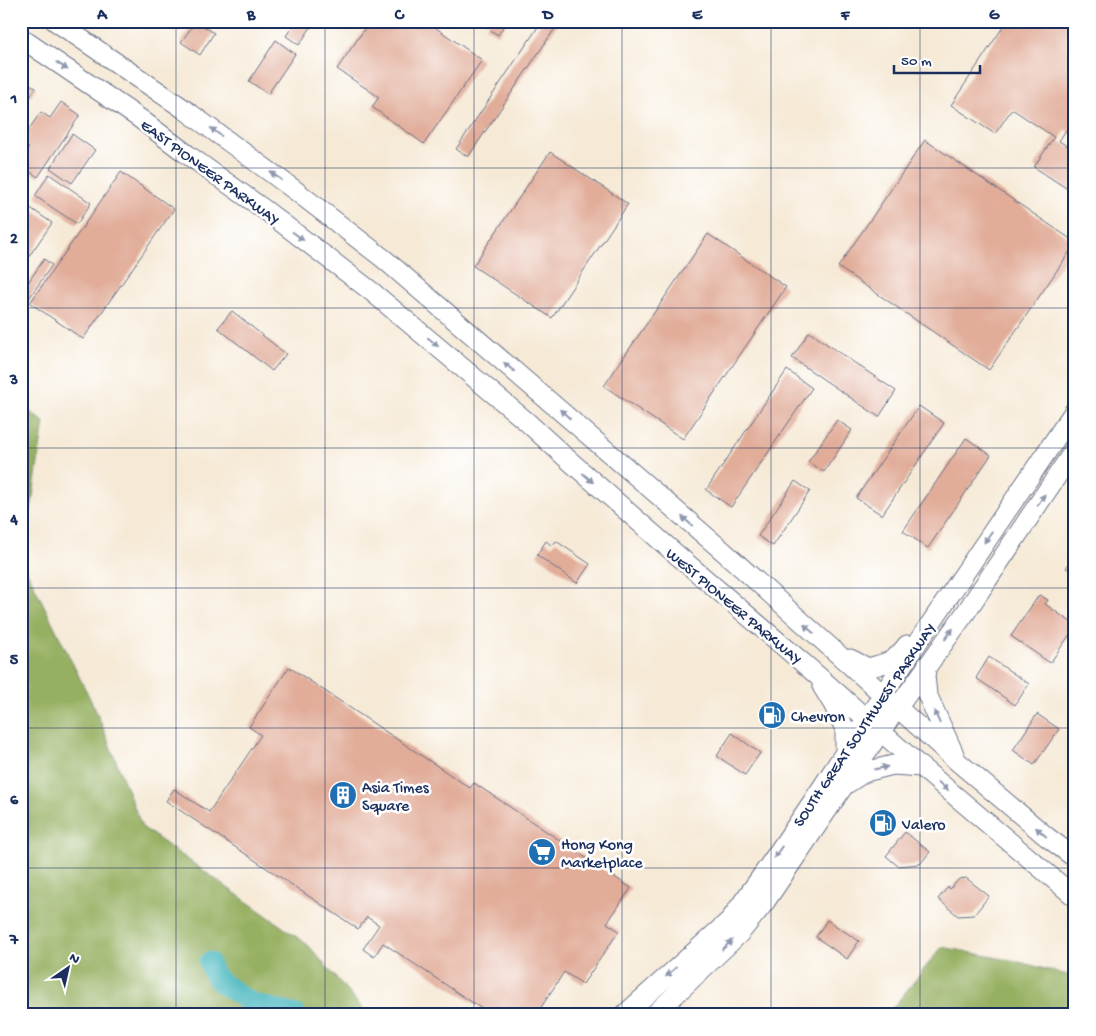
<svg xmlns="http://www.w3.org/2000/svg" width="1096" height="1036" viewBox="0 0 1096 1036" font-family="'Gochi Hand',sans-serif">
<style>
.forest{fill:#96b062;stroke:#587060}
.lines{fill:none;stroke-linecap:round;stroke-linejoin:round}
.river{stroke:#47b7be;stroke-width:21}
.building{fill:#e1ac98}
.major-casing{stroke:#687088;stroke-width:21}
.major{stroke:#fff;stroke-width:19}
.oneway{fill:#8d97ae}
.grid{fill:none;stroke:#1b2f5e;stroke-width:1;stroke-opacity:0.55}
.labels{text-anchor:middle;stroke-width:5;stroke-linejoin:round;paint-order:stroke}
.street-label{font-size:16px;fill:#1b2f5e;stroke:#fff}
.poi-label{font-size:16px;fill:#1b2f5e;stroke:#fff;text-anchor:start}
.neatline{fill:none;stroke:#1b2f5e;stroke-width:2}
.grid-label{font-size:16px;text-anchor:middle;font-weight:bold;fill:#1b2f5e}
</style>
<rect width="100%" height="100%" fill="#fff"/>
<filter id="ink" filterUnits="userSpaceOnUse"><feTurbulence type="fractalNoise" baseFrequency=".02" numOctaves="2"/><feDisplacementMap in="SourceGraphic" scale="10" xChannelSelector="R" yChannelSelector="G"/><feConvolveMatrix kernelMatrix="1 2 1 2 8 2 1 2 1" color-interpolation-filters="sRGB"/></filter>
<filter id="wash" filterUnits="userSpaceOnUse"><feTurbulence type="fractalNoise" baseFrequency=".0096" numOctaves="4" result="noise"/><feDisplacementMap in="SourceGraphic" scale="20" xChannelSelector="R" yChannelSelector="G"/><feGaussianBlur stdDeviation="1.12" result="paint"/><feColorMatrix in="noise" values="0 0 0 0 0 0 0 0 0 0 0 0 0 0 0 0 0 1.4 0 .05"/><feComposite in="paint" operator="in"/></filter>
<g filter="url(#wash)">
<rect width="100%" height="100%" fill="#f6ead7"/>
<!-- forest -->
<path class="forest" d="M21,406l23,16 -21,141 74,150 45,114 166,118 60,70h-347z
M942,947l77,15 56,15v38h-188z"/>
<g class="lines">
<!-- river -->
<path class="river" d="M209,962l4,11 7,9 33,22 43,11"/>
</g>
<g id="blocks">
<!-- building -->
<path class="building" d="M145,21h16l-5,8z
M196,21l18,12 -14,22 -19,-13z
M296,21h19l-16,24 -13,-9z
M370,21h56l56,39 -58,84 -52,-37 7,-10 -42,-28z
M490,21h17l-9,14 -12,-8z
M542,21h18l-92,136 -12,-8z
M1007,21h68v115l-9,-6 -7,11 16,10v43l-41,-27 20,-30 -42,-28 -17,25 -44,-29z
M276,40l19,14 -27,40 -19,-13z
M21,78l15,10 -15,21z
M61,102l19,13 -42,62 -17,-11v-7l8,-11 -8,-5v-3l20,-28 9,6z
M72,134l23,16 -23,33 -22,-15z
M925,140l150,102v2l-86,126 -151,-103z
M550,152l78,52 -76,114 -79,-52z
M121,172l53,37 -91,130 -53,-36z
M49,174l42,29 -14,21 -42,-28z
M26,205l26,18 -31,45v-56z
M708,234l78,53 -103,152 -79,-53z
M44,259l8,6 -31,45v-17z
M232,311l54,43 -14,17 -54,-43z
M809,332l87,59 -17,26 -87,-59z
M787,370l25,18 -81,119 -25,-17z
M919,406l25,17 -62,92 -26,-17z
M837,420l15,10 -28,42 -16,-10z
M966,438l25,17 -63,93 -25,-17z
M795,481l15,10 -37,55 -15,-10z
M546,541l6,5 4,-5 34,23 -13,19 -40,-28z
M1075,555v19l-9,-6z
M1039,595l9,5 -3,4 30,21v2l-25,36 -39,-27z
M989,657l40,27 -14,21 -39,-27z
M289,667l181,121 4,-5 157,105 -24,35 12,8 -36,53 -19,-12 -28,43h-45l-108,-72 -9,14 -11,-8 16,-24 -12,-8 -9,12 -192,-128 8,-12 35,23 52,-77 -12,-8z
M1037,714l22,15 -25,36 -21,-15z
M732,733l28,20 -15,22 -28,-19z
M905,832l25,20 -10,12 -22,2 -12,-10z
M966,878l23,18 -15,19 -16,1 -20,-17 10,-12 2,2 9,-10z
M827,920l32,21 -12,18 -31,-22z"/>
</g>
</g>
<g filter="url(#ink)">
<use href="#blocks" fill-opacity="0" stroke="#687088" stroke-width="1"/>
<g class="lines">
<!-- major casing -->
<g class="major-casing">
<path id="major" d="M55,21l129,88 112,82 88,68 339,292 235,211 89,75 28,21
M21,38l118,80 49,37 77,55 106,81 155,130 37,34 99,87 148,127 111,98 154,130
M850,659l18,9c21,-6 25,-5 39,-23
M927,665l-2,11 2,18 27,60
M822,686l11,18 12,25v24
M848,783l17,-11 28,-7 28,2
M624,1015l106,-95 36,-50 47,-69 90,-137 172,-254
M654,1015l86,-82 25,-31 116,-171 85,-119 109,-163"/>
</g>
<!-- major -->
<use href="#major" class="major"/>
</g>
<!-- one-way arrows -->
<defs><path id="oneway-solid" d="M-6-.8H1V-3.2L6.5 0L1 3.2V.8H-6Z" transform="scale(1.25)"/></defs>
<g class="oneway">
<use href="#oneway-solid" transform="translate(62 66) rotate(34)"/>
<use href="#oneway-solid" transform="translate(216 132) rotate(-143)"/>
<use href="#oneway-solid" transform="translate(276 176) rotate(-144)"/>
<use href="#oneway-solid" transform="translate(298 236) rotate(37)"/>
<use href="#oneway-solid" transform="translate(433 342) rotate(40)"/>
<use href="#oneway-solid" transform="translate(509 367) rotate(-140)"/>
<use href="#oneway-solid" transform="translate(565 414) rotate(-139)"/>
<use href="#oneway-solid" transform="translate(588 478) rotate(41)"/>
<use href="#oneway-solid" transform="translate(1041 500) rotate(-56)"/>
<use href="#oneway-solid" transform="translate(687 521) rotate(-139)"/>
<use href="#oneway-solid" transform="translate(988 537) rotate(124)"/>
<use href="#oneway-solid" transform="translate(809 629) rotate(-138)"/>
<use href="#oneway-solid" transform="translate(949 634) rotate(-54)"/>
<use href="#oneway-solid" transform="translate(937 717) rotate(-114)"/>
<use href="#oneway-solid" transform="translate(881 768) rotate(-12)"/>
<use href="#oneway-solid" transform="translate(943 786) rotate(40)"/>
<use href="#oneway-solid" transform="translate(1041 832) rotate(-139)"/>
<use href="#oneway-solid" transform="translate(778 852) rotate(124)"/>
<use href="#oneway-solid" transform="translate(727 945) rotate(-44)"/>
<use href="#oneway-solid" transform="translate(671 972) rotate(138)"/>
</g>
</g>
<!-- grid -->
<path class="grid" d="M176,21v994M325,21v994M474,21v994M622,21v994M771,21v994M920,21v994M21,168h1054M21,308h1054M21,448h1054M21,588h1054M21,728h1054M21,868h1054"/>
<!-- icons -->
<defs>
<g id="fuel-disc" transform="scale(1.4375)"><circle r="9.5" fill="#1f6fb2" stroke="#fff"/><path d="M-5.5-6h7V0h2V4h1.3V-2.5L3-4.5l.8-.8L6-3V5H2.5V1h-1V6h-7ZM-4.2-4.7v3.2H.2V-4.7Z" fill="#fff"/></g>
<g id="building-disc" transform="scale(1.4375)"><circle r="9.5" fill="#1f6fb2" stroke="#fff"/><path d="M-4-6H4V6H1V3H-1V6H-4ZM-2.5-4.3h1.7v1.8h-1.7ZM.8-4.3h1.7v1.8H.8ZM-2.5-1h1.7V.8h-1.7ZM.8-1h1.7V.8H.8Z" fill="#fff"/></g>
<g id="supermarket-disc" transform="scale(1.4375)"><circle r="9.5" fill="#1f6fb2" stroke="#fff"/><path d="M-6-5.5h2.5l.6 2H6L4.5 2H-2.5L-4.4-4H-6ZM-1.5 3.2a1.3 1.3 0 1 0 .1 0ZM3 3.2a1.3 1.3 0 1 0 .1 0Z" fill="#fff"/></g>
</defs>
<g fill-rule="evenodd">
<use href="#fuel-disc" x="772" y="715"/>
<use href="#building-disc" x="343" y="795"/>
<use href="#fuel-disc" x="883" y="823"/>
<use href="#supermarket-disc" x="542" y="852"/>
</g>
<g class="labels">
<!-- street labels -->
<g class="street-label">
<text transform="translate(211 171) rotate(36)" y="6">EAST PIONEER PARKWAY</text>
<text transform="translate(735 605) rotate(40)" y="6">WEST PIONEER PARKWAY</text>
<text transform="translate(863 724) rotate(-56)" y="6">SOUTH GREAT SOUTHWEST PARKWAY</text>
</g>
<!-- poi labels -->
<g class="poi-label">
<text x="791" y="721">Chevron</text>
<text x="362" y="792">Asia Times<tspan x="362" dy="18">Square</tspan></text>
<text x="902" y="829">Valero</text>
<text x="561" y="849">Hong Kong<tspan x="561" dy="18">Marketplace</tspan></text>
</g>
</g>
<!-- margin -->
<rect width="1096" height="1036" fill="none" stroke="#fff" stroke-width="55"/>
<!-- north arrow -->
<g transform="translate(68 968) rotate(34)" stroke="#ffffff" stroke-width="4" paint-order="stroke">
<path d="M0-4L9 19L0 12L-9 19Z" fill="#1b2f5e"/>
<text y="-8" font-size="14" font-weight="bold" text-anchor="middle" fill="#1b2f5e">N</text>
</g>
<!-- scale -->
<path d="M894 65v8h86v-8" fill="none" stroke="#1b2f5e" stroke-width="2.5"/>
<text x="901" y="65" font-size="15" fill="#1b2f5e" stroke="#ffffff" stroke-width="4" paint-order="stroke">50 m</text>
<rect x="28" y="28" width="1040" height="980" class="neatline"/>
<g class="grid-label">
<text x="102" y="19">A</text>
<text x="251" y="19">B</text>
<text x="399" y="19">C</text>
<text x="548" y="19">D</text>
<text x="697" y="19">E</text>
<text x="845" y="19">F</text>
<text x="994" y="19">G</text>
<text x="14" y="103">1</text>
<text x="14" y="243">2</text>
<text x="14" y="384">3</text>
<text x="14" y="524">4</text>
<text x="14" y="664">5</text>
<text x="14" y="804">6</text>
<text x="14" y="944">7</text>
</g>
</svg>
